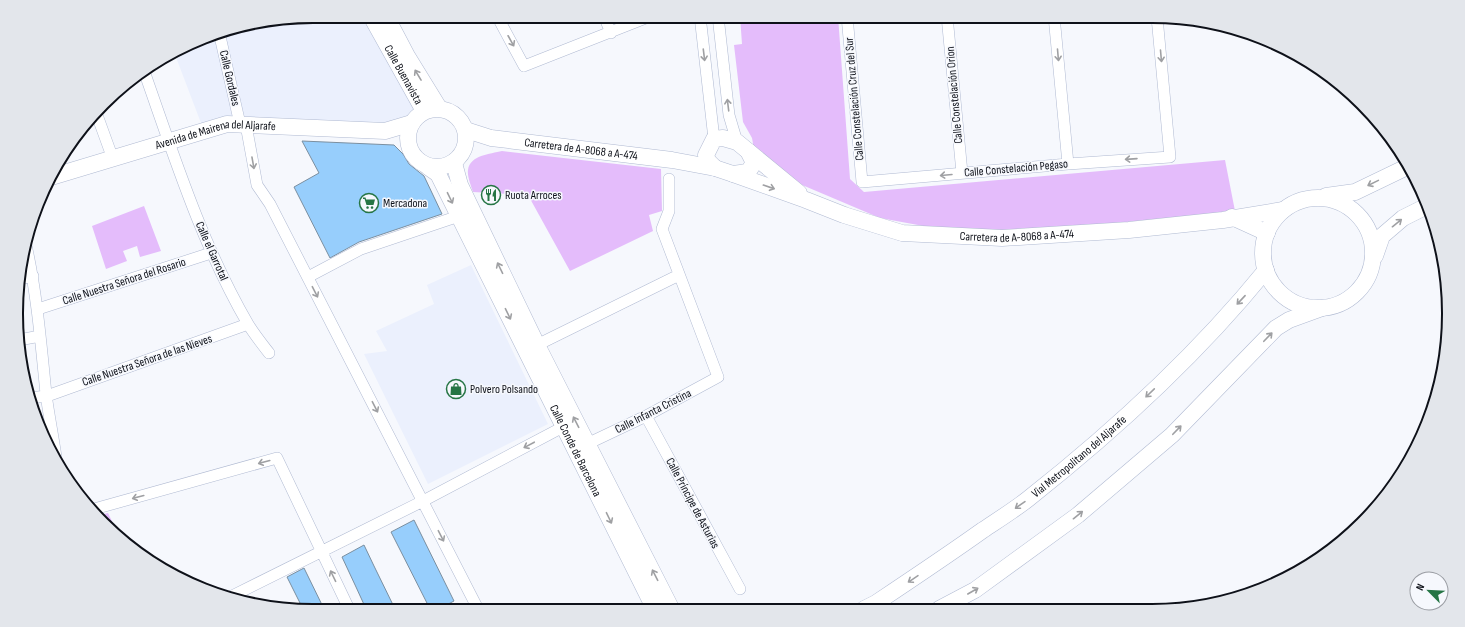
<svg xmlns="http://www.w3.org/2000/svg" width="1465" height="627" viewBox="0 0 1465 627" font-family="'Sofia Sans Condensed',sans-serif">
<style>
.built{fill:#ebf0fd}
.green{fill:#e4bcfb}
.building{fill:#97cefc;stroke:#7b8fa0}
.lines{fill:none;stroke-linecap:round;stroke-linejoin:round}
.street-casing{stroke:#b0bad2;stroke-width:12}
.secondary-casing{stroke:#b0bad2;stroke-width:17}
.street{stroke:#fff;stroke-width:11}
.secondary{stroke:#fff;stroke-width:16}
.oneway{stroke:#9fa0a3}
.labels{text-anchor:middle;stroke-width:3;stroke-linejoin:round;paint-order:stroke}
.street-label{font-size:12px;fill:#0e1119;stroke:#f6f8fd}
.poi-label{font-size:12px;fill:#0e1119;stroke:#f6f8fd;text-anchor:start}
.rim{fill:none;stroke:#0e1119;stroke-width:2}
</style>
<rect width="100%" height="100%" fill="#f6f8fd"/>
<!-- built -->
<path class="built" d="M314,16h57l53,95 -12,12 -208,8 -30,-79 44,-20z
M471,265l77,159 -120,60 -64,-130 23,-3 -11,-20 58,-27 -7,-19z"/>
<!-- green -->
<path class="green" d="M740,16h98l12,163 14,13 361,-32 10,51 -187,19 -92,2 -76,-14 -123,-52 -5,-28 -9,-16 -9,-77 8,-1z
M502,151l159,18 1,42 -13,4 4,16 -83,40 -42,-76 -55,-3c-2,-6 -6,-16 -5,-22 2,-15 22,-16 34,-19z
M144,206l17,45 -21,6 -3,-11 -14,5 4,10 -21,8 -14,-43z
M108,513l13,27 -21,-25z"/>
<!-- building -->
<path class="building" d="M302,141l92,4 9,9 6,10 15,12 18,38 -83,28 -29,16 -36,-71 25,-14z
M414,520l40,81 -19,10h-4l-40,-79z
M364,545l10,21 22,45h-29l-11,-24 -14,-30z
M304,568l21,43 -22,-2 -16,-32z"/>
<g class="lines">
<!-- street casing -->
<g class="street-casing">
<path id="street" d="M497,16l27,50 127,-50
M604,16l7,17
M700,16l14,123
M718,16l11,99 8,27
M847,16l15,166 206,-18 102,-7 -13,-140
M947,16l15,157
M1054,16l14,148
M219,32l21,92
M144,71c30,85 58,174 104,253 6,10 14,20 21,29
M97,115l16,44
M246,125l11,60 13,19 209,407
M26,245c11,49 15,99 20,149 3,23 8,47 11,70
M308,277l53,-28 98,-33
M21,279l12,-3
M38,309l173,-56
M19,340l21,-4
M537,345l142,-70
M29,398l18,-2 201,-72
M646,416l94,173
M587,444l59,-28 72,-39 -56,-148 7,-18v-32
M94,509l183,-51 73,153
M230,597l193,-96 140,-74"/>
</g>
<!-- secondary casing -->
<g class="secondary-casing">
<g id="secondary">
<path id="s1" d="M371,16l53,95"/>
<path d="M386,16l21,40 32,52"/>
<circle cx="437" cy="138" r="29"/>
<path id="s2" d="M466,130l25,8 181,22 43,8 18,6 15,-2 6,-9 -6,-12"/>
<path d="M454,163l6,22 77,160 135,265"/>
<path id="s3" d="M428,167l10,7 217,436"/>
<path d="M715,168l-7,-7 -2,-6 8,-16 9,-1 14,4 62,51"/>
<path id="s4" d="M733,174l73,26 38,15 58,18 100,5 127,-8 94,-10 60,-10"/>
<path id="s5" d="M51,177l176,-53 158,7 27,-8"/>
<path d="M1326,196l29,-4 54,-26"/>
<circle cx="1318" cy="253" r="55"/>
<path d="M1232,217l35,16"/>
<path d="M1375,256l7,-20 21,-18 24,-12"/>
<path id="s6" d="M864,609l12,-6c36,-24 72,-48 107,-73 15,-10 31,-20 45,-31 86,-68 169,-144 238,-229"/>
<path d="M939,609l36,-19 103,-75 94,-80 104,-107 13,-8 33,-12"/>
</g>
</g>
<!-- street -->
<use href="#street" class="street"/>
<!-- secondary -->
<use href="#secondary" class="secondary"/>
</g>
<!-- one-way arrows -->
<defs><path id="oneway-shaft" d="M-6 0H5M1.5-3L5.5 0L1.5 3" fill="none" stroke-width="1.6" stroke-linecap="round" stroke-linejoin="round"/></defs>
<g class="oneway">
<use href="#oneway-shaft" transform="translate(511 41) rotate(61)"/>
<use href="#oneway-shaft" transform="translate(704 55) rotate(83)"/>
<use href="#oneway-shaft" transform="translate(1058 55) rotate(85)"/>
<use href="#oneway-shaft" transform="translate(1161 56) rotate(85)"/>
<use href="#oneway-shaft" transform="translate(418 75) rotate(-121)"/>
<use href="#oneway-shaft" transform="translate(728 105) rotate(-97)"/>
<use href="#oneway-shaft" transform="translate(1131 159) rotate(176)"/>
<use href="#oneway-shaft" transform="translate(253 163) rotate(80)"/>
<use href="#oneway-shaft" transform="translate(946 175) rotate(175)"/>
<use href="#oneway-shaft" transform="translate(1373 183) rotate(154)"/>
<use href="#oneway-shaft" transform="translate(769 187) rotate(19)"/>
<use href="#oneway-shaft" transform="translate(450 198) rotate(64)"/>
<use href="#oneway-shaft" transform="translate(1397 223) rotate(-39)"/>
<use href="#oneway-shaft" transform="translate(500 268) rotate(-116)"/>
<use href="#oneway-shaft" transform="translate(315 292) rotate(63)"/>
<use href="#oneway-shaft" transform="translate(1241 300) rotate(133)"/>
<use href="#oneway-shaft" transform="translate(508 314) rotate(64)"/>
<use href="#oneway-shaft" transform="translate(1268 337) rotate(-46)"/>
<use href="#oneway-shaft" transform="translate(1150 393) rotate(136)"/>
<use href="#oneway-shaft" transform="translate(375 407) rotate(63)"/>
<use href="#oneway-shaft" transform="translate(576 422) rotate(-117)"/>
<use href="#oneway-shaft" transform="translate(1177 430) rotate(-46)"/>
<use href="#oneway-shaft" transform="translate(529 445) rotate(152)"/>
<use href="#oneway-shaft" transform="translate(264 462) rotate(165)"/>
<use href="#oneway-shaft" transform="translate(138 497) rotate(165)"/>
<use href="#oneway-shaft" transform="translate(1020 505) rotate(145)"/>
<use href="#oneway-shaft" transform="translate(1078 515) rotate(-39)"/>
<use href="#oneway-shaft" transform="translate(609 518) rotate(64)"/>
<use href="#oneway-shaft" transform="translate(441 536) rotate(63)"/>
<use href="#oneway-shaft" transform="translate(655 575) rotate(-117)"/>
<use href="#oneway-shaft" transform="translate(333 576) rotate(-116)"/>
<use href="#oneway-shaft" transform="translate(913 579) rotate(146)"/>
<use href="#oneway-shaft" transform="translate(973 591) rotate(-30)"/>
</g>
<!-- icons -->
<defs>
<g id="restaurant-ring" transform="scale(1)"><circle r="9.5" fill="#f6f8fd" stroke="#267545" stroke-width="1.5"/><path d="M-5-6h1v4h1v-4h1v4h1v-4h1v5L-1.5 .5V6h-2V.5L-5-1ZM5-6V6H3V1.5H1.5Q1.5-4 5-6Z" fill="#267545"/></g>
<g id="supermarket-ring" transform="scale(1)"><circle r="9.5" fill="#f6f8fd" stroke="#267545" stroke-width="1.5"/><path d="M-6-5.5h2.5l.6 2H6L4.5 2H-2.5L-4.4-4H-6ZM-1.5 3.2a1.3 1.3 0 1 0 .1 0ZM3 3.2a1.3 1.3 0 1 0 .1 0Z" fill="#267545"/></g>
<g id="shop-ring" transform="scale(1)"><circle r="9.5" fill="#f6f8fd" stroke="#267545" stroke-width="1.5"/><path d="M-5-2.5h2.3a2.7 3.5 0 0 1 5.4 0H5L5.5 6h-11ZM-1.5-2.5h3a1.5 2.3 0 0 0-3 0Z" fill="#267545"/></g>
</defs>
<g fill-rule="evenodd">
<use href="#restaurant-ring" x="491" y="195"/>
<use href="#supermarket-ring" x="369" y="203"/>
<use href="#shop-ring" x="456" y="389"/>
</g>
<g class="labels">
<!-- street labels -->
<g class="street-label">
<text dy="4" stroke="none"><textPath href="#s1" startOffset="67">Calle Buenavista</textPath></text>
<text transform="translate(230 78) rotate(77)" y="4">Calle Gordales</text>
<text transform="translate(954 95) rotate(-95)" y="4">Calle Constelación Orion</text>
<text transform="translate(854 99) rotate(-95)" y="4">Calle Constelación Cruz del Sur</text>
<text dy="4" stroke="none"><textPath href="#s5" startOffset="171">Avenida de Mairena del Aljarafe</textPath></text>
<text dy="4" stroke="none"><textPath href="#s2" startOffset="117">Carretera de A-8068 a A-474</textPath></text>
<text transform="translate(1016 168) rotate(-5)" y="4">Calle Constelación Pegaso</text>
<text dy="4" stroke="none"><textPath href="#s4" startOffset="294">Carretera de A-8068 a A-474</textPath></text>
<text transform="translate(212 251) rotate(66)" y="4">Calle el Garrotal</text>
<text transform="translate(124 281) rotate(-18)" y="4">Calle Nuestra Señora del Rosario</text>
<text transform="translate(147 360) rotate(-19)" y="4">Calle Nuestra Señora de las Nieves</text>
<text transform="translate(653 411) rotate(-27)" y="4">Calle Infanta Cristina</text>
<text dy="4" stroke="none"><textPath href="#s3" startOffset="321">Calle Conde de Barcelona</textPath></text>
<text dy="4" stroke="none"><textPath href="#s6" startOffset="264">Vial Metropolitano del Aljarafe</textPath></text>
<text transform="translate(693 503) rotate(62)" y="4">Calle Príncipe de Asturias</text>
</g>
<!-- poi labels -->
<g class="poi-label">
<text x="505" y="199">Ruota Arroces</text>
<text x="383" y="207">Mercadona</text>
<text x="470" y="393">Polvero Polsando</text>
</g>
</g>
<!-- crop -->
<path d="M0 0H1465V627H0ZM313 23H1152A290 290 0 0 1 1442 313V314A290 290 0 0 1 1152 604H313A290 290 0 0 1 23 314V313A290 290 0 0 1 313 23Z" fill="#e3e6eb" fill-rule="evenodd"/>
<path class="rim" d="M313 23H1152A290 290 0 0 1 1442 313V314A290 290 0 0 1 1152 604H313A290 290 0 0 1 23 314V313A290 290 0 0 1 313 23Z"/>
<!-- north arrow -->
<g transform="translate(1429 591) rotate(294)"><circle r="19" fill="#f6f8fd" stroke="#999ca2"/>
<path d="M0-3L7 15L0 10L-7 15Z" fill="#267545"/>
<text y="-6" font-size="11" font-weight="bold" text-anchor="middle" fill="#0e1119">N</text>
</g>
</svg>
